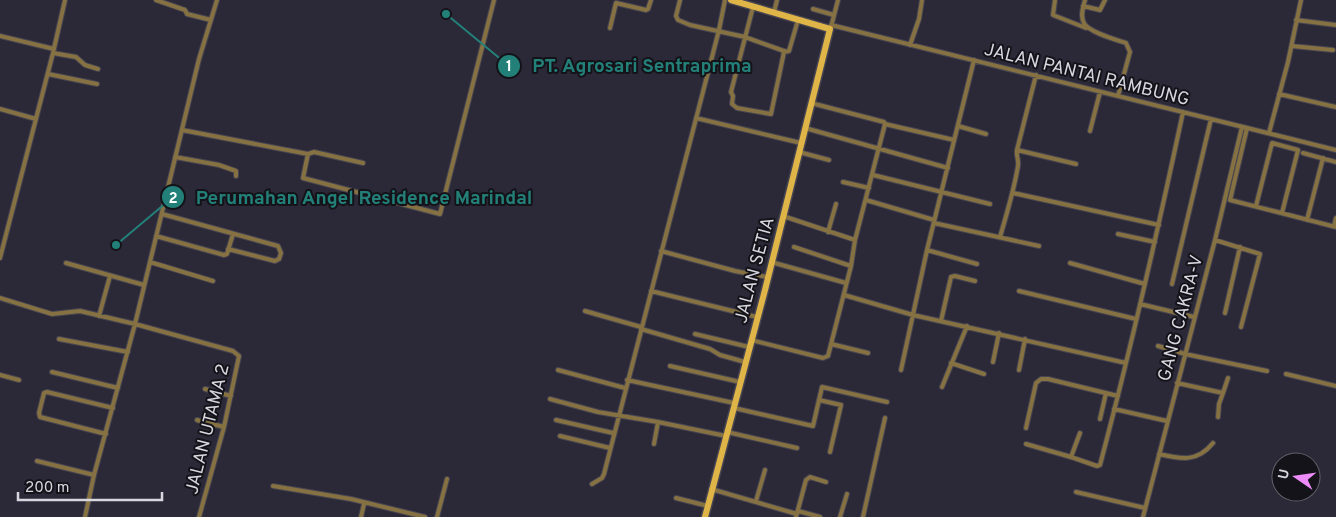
<svg xmlns="http://www.w3.org/2000/svg" width="1336" height="517" viewBox="0 0 1336 517" font-family="Overpass,sans-serif">
<style>
.lines{fill:none;stroke-linecap:round;stroke-linejoin:round}
.street-casing{stroke:#474552;stroke-width:6}
.primary-casing{stroke:#474552;stroke-width:9}
.street{stroke:#857141;stroke-width:4}
.primary{stroke:#e0b548;stroke-width:6}
.labels{text-anchor:middle;stroke-width:4;stroke-linejoin:round;paint-order:stroke}
.street-label{font-size:18px;fill:#d8d7e0;stroke:#141319}
.leader{fill:none;stroke:#238079;stroke-width:2}
.callout-dot{fill:#238079;stroke:#141319;stroke-width:2}
.mark-label{font-size:15px;text-anchor:middle;font-weight:bold;fill:#fff}
.callout-label{font-size:19px;text-anchor:middle;font-weight:bold;fill:#238079;stroke:#141319;stroke-width:4;stroke-linejoin:round;paint-order:stroke}
</style>
<rect width="100%" height="100%" fill="#2b2937"/>
<g class="lines">
<!-- street casing -->
<g class="street-casing">
<path id="street" d="M156,0l29,10 2,4 24,6
M680,0l-4,16 2,4 12,5 55,12 39,14
M1055,0l-2,15 33,13
M1085,0c-2,7 -5,17 -1,23 4,9 33,17 42,20l4,9 -12,44
M1083,6l17,4 5,-10
M753,7l-22,85 2,4 -1,8 5,4 34,6 13,-62 5,-1 9,-31
M813,9l21,6
M774,12l3,-12
M1296,20l40,5
M831,25l505,125
M831,27l7,-27
M610,28l6,-25 30,7 2,-1 3,-9
M0,36l54,13
M910,45l9,-26 3,-19
M1292,46l41,4
M53,53l23,4 9,8 13,4
M48,74l49,10
M1279,94l57,13
M811,103l73,19 1,2 69,16
M0,109l36,10
M696,118l105,25
M958,126l28,8
M805,128l143,40
M1247,128l-17,72 106,27
M182,130l126,24 6,-2 49,11
M1090,131l10,-39
M1269,133l19,-71 13,-62
M1017,150l59,14
M799,152l30,8
M1303,153l33,9
M308,154l-5,24 137,36 54,-214
M175,157l44,8 17,6v5
M873,175l117,29
M843,182l26,6
M1013,193l146,32
M866,200l68,20
M1256,206l16,-63 26,7 -16,63
M162,214l116,32 3,7 -2,6 -4,2 -47,-12
M783,216l72,24
M1307,220l16,-62
M934,223l105,23
M1334,226l2,-8
M828,232l8,-28
M1118,234l37,8
M156,236l68,19 3,-1 6,-20
M1000,237c7,-24 14,-47 18,-71 1,-6 -2,-10 -1,-16l19,-75
M1215,240l45,14 -19,73
M794,247l57,19
M927,250l50,14
M661,251l74,20 32,6
M0,258l53,-205 12,-53
M150,262l63,19
M771,262l75,21
M66,263l78,22
M1070,263l75,21
M1172,284l39,-165
M651,291l106,26
M1019,291l117,28
M844,295l69,20 213,48
M0,298l52,16 28,-3 55,13 98,27 6,5 -15,71 -25,90
M1140,304l54,13
M585,311l56,16
M1225,313l15,-66
M99,316l11,-40
M941,321l10,-44 4,-1 20,5
M641,329l69,20 10,6 25,7
M695,334l54,13
M59,339l69,13
M751,340l72,18 5,-2 23,-90 4,-26 30,-116
M831,344l37,9
M1158,346l27,8 82,17
M993,362l6,-29
M951,363l33,11
M670,366l70,16
M558,370l67,18
M901,370l26,-120 47,-190
M1019,370l6,-31
M52,372l66,16
M1286,374l50,12
M0,375l19,5
M627,380l107,23
M1177,383l46,10 -4,11 -1,13
M942,387l25,-61
M205,389l26,7
M1223,393l5,-15
M550,399l48,13 60,10
M819,400l22,5 -11,47
M734,408l79,18 9,-39 65,15
M1114,409l53,12
M1100,419l6,-26
M197,420l27,7
M556,420l57,13
M1026,428l10,-45 5,-4h7l70,17
M727,432l70,16
M106,434l-66,-17 -1,-4 5,-20 3,-1 66,16
M560,436l50,12
M654,444l4,-22 68,14
M1026,444l45,13 26,9 3,-1c31,-117 58,-235 83,-353
M1159,454c21,5 38,9 54,-11
M1071,457l9,-24
M37,461l57,14
M592,484l10,-6 2,-4 115,-444 6,-30
M273,486l78,13 74,18
M711,489l86,25
M1076,492l69,16
M676,498l32,8
M756,501l9,-31
M798,511l22,6
M85,517l9,-42 41,-151 64,-265 18,-59
M361,517l3,-13
M437,517l10,-38
M796,517l10,-37 4,-3 16,5
M840,517l7,-23
M863,517l22,-99
M1143,517l72,-277 27,-113"/>
</g>
<!-- primary casing -->
<g class="primary-casing">
<path id="primary" d="M705,517l60,-227 65,-261 -99,-29"/>
</g>
<!-- street -->
<use href="#street" class="street"/>
<!-- primary -->
<use href="#primary" class="primary"/>
</g>
<g class="labels">
<!-- street labels -->
<g class="street-label">
<text transform="translate(1087 74) rotate(14)" y="6">JALAN PANTAI RAMBUNG</text>
<text transform="translate(754 270) rotate(-75)" y="6">JALAN SETIA</text>
<text transform="translate(1180 318) rotate(-75)" y="6">GANG CAKRA-V</text>
<text transform="translate(207 429) rotate(-76)" y="6">JALAN UTAMA 2</text>
</g>
</g>
<!-- callouts -->
<path class="leader" d="M446 14L509 66M116 245L173 197"/>
<g class="callout-dot">
<circle cx="446" cy="14" r="5"/>
<circle cx="116" cy="245" r="5"/>
<circle cx="509" cy="66" r="12"/>
<circle cx="173" cy="197" r="12"/>
</g>
<g class="mark-label">
<text x="509" y="71">1</text>
<text x="173" y="203">2</text>
</g>
<g class="callout-label">
<text x="642" y="72">PT. Agrosari Sentraprima</text>
<text x="364" y="204">Perumahan Angel Residence Marindal</text>
</g>
<!-- north arrow -->
<g transform="translate(1296 477) rotate(283)"><circle r="24" fill="#141319" stroke="#626169"/>
<path d="M0-4L9 19L0 12L-9 19Z" fill="#ed8cf9"/>
<text y="-8" font-size="14" font-weight="bold" text-anchor="middle" fill="#d8d7e0">U</text>
</g>
<!-- scale -->
<path d="M18 492v8h144v-8" fill="none" stroke="#d8d7e0" stroke-width="2.5"/>
<text x="25" y="492" font-size="15" fill="#d8d7e0" stroke="#141319" stroke-width="4" paint-order="stroke">200 m</text>
</svg>
